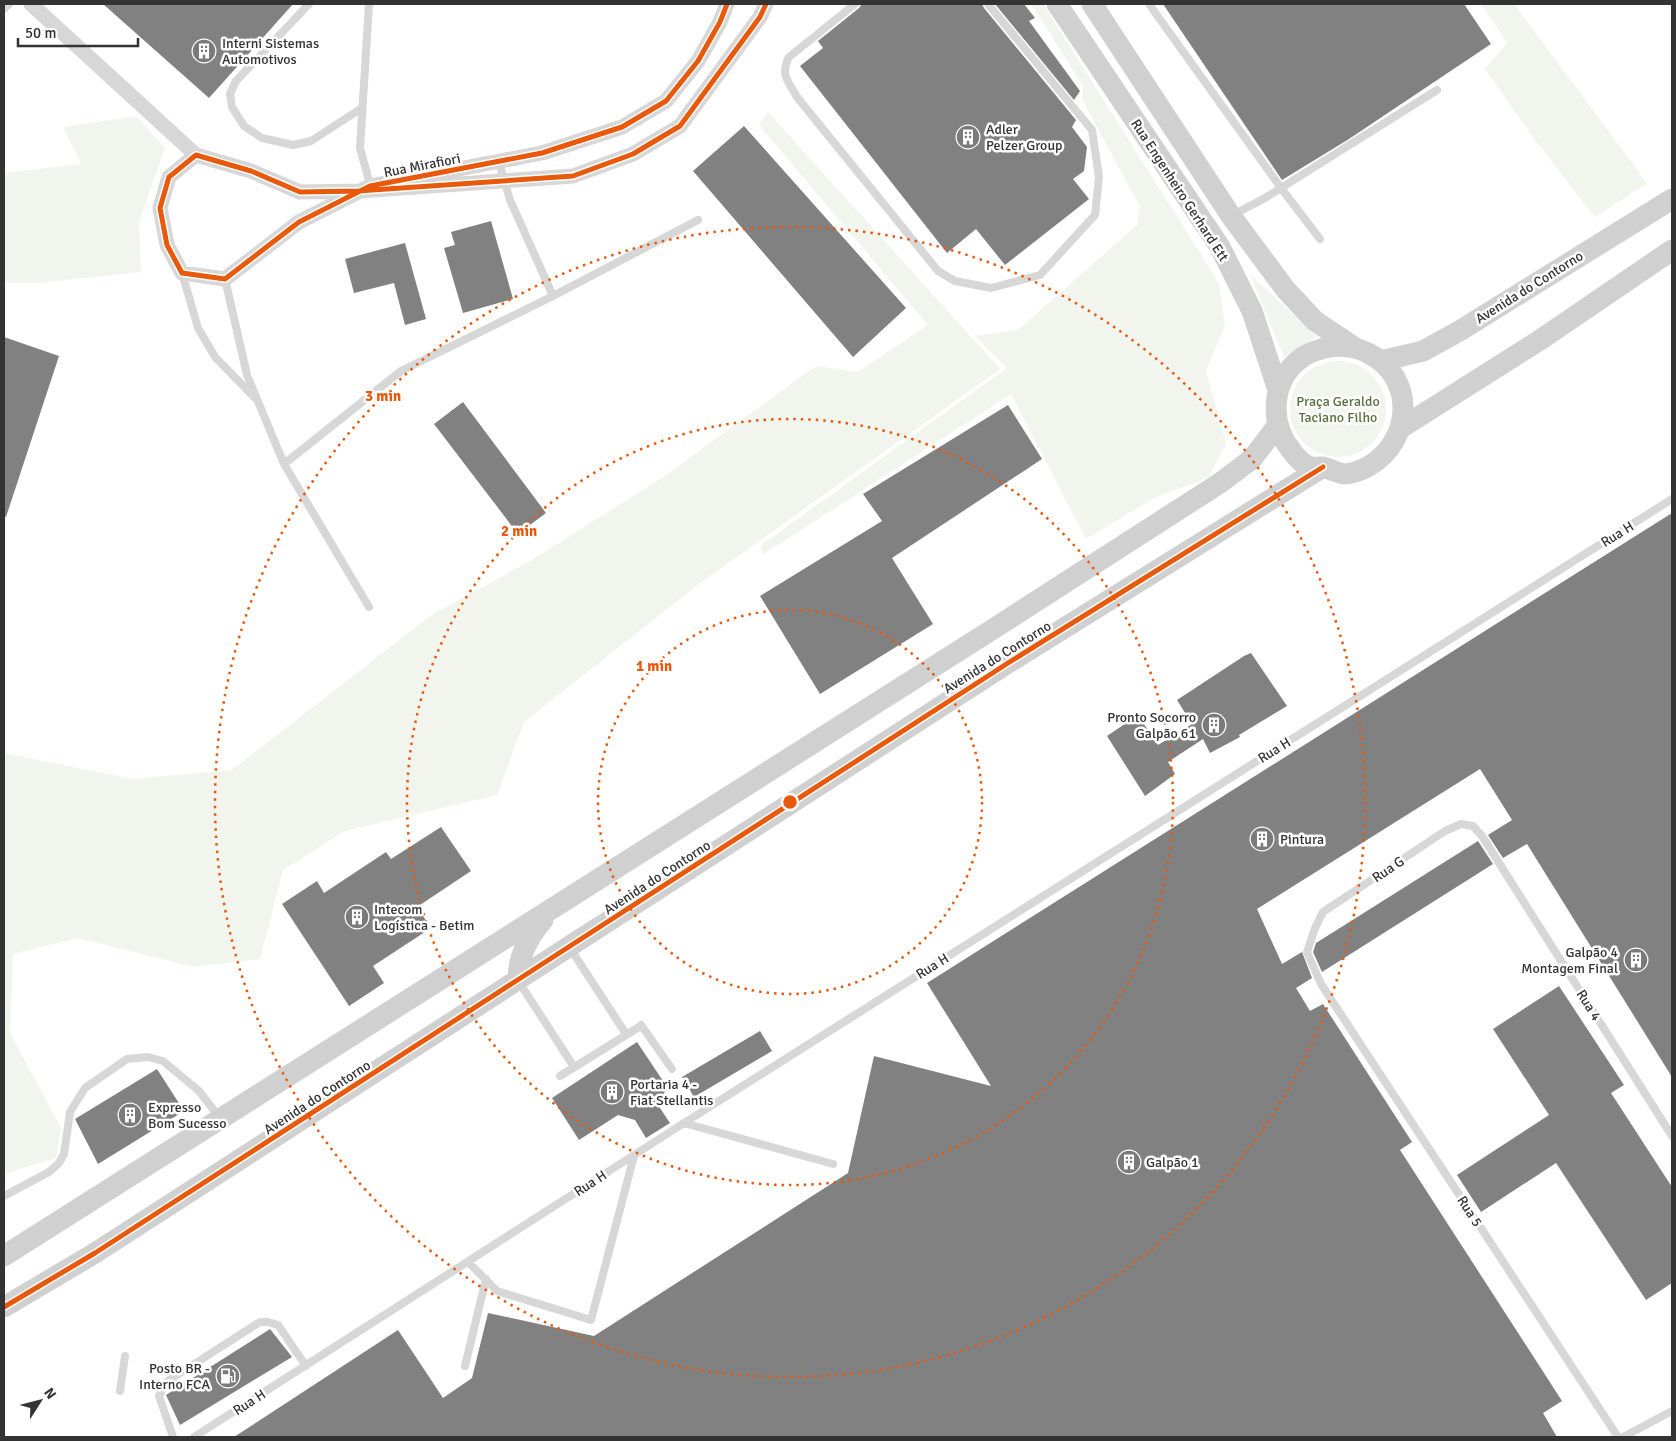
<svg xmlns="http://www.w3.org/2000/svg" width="1676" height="1441" viewBox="0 0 1676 1441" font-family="Signika,sans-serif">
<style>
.green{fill:#f1f5ed}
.building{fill:#818181}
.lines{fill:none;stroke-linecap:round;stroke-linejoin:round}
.lane{stroke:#d7d7d7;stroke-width:8}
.street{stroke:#d7d7d7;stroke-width:15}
.secondary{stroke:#d0d0d0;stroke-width:21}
.cycleway-casing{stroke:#fff;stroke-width:8}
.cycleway{stroke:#e8590c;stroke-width:5}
.ring{fill:none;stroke:#e8590c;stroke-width:2.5;stroke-dasharray:2.5 5}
.labels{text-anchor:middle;stroke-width:5;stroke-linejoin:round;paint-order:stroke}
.poi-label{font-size:14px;fill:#333;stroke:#fff;text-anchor:start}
.street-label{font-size:14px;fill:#333;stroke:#fff}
.park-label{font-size:14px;fill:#56703f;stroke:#fff}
.centre{fill:#e8590c;stroke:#fff;stroke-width:2.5}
.ring-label{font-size:15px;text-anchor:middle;font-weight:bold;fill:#e8590c;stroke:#fff;stroke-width:5;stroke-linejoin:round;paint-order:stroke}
</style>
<rect width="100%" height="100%" fill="#fff"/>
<!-- green -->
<path class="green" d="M1031,4h12l176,279 6,43 -19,45 20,73 -18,34 -52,19 -70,42 -75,-145 -247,160 -4,-8 247,-178 -32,-32 43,-6 119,-105 3,-18 -58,-108 1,-13z
M1481,4h33l133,179 -52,34 -60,-77 -50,-71 22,-26z
M768,112l232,257 -304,217 -172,136 -27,73 -152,36 -62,39 -23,89 -66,8 -116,-29 -65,16 -3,79 51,95 -5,30 -52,16v-421l128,26 100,-9 198,-154 100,-55 132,-83 154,-112 42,6 70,-47 -169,-200z
M136,116l29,32 -26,74 2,50 -104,11h-33v-110l77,-9 -18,-37z
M1250,274l67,63 -33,20z
M1290 409a48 48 0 1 1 96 0a48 48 0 1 1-96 0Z"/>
<!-- building -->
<path class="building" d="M103,4h190l-84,94z
M862,4h120l2,4 92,112 -4,7 15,20 -3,24 -11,8 16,20 -84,66 -29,-36 -29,24 -147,-187 23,-18 -5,-7 41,-33z
M995,4h29l11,14 -6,3 51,70 -6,9z
M1163,4h301l27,40 -142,95 -67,41z
M744,126l162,182 -53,49 -160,-186z
M491,221l22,78 -50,14 -19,-65 11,-3 -4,-13z
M405,243l21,76 -21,6 -11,-42 -40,10 -9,-34z
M4,337l55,19 -53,161 -2,-1z
M463,402l83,111 -28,21 -84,-110z
M1008,405l34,54 -150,99 41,66 -113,70 -60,-98 122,-75 -19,-27z
M1672,513v564l-145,-233 -24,14 -15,-23 24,-15 -32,-51 -223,140 25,55 20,-12 10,26 -16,10 14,23 13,-7 89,138 -12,8 162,251 -19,12 14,24h-1323l164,-107 45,68 29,-20 16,-65 106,23 254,-163 26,-117 117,30 -64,-103z
M1251,653l36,53 -48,29 1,2 -30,16 -7,-14 -35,23 7,12 -30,22 -38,-60 31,-21 20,30 34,-21 -15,-24 67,-44z
M441,827l30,44 -54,36 14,21 -58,38 11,17 -35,23 -67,-102 35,-23 7,12 62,-41 5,7z
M1478,841l15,23 -171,108 -9,-20 3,-9z
M1559,986l65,99 -13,8 61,94v96l-26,17 -90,-137 -75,49 -24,-37 92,-60 -56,-86z
M760,1031l12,20 -78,46 -12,-20z
M637,1042l30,45 -9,18 12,18 -24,15 -11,-18 -17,-5 -39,25 -27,-42z
M157,1069l27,42 -86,53 -23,-45z
M270,1329l22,28 -112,68 -14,-30z"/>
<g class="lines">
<!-- lane -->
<path class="lane" d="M309,4l-73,77 -6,13 2,13 12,19 18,12 31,7 18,-4 51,-33
M369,4l-9,144 11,40
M855,4l-66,53c-9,18 -1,24 8,40l141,174 17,10 36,7 49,-13 55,-60 4,-38 -7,-47 -104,-126
M1149,4l132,184 39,51
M4,9l5,-5
M499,162l11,38 43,96
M1233,215l32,-17 172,-108
M182,273l16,55 17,29 40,41
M225,279l22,96 37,89 85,143
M284,464l117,-93 152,-75 145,-76
M570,948l56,86
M519,982l55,85
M641,1025l31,44
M560,1076l79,-49
M684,1123l149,41
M4,1196l45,-24 10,-9 5,-9 6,-42 15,-24 42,-29 21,-2 15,4 36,30 20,26
M468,1262l29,29 94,29 43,-164
M465,1366l21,-87
M120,1391l5,-35
M173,1437l-14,-41 7,-14 94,-60h8l10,3 28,41
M194,1437l490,-314 988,-624
M1618,1437l-297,-453 -14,-32 8,-24 8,-16 122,-81 16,-7 12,2 9,10 24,38 166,262
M1623,1437l49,-26"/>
<!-- street -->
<path class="street" d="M31,4l165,151
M727,4l-7,18 -22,39 -32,40 -44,26 -80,26 -172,33 -71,36 -74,57 -43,-6 -15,-28 -7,-37 9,-31 27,-22 55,16 49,21 58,-1 215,-15 60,-22 47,-28 80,-109 6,-13"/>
<!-- secondary -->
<path class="secondary" d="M1057,4l163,243 32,64 26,79
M1092,4l139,212 55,74 29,31 39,26
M1335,346c12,1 22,1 33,7 48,24 45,87 1,113 -6,4 -18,8 -25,8 -6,-1 -12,-4 -18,-6 -5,-2 -10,0 -15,-1 -8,-2 -16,-11 -20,-17 -22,-27 -20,-69 9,-91 10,-8 23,-11 35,-13z
M1381,361l42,-10 38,-21 211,-131
M1401,428l139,-88 132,-90
M518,980c0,-23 10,-43 25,-60
M4,1256l986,-625 230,-148 32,-24 25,-33
M4,1307l91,-54 913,-590 315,-196"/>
<!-- cycleway casing -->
<g class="cycleway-casing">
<path id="cycleway" d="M727,4l-7,18 -22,39 -32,40 -44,26 -80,26 -172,33 -71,36 -74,57 -43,-6 -15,-28 -7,-37 9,-31 27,-22 55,16 49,21 58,-1 215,-15 60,-22 47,-28 80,-109 6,-13
M4,1307l91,-54 913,-590 315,-196"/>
</g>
<!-- cycleway -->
<use href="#cycleway" class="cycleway"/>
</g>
<!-- distance rings -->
<g class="ring">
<circle cx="790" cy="802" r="192"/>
<circle cx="790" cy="802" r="383"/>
<circle cx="790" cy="802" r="575"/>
</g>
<!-- icons -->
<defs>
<g id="building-disc" transform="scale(1.25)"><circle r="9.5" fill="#7a7a7a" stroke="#fff"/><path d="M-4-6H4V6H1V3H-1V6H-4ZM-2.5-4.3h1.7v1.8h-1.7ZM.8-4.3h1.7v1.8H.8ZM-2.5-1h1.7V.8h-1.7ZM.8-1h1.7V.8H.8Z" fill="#fff"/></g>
<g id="fuel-disc" transform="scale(1.25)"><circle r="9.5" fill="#7a7a7a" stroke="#fff"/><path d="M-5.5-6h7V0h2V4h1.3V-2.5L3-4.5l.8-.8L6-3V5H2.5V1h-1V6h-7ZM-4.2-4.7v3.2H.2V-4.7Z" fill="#fff"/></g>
</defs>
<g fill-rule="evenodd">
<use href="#building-disc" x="204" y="51"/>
<use href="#building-disc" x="968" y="137"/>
<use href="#building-disc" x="1214" y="725"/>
<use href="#building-disc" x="1262" y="839"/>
<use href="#building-disc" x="357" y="917"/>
<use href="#building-disc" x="1636" y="960"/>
<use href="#building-disc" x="612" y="1092"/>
<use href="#building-disc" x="130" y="1115"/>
<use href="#building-disc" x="1129" y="1162"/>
<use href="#fuel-disc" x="228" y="1376"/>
</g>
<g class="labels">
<!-- poi labels -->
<g class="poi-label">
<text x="222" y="48">Interni Sistemas<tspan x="222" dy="16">Automotivos</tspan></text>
<text x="986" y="134">Adler<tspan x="986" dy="16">Pelzer Group</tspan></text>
<text x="1196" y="722" text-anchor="end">Pronto Socorro<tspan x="1196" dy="16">Galpão 61</tspan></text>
<text x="1280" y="844">Pintura</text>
<text x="374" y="914">Intecom<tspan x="374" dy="16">Logística - Betim</tspan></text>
<text x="1618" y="957" text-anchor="end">Galpão 4<tspan x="1618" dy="16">Montagem Final</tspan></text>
<text x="630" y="1089">Portaria 4 -<tspan x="630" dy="16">Fiat Stellantis</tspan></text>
<text x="148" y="1112">Expresso<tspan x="148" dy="16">Bom Sucesso</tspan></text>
<text x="1146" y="1167">Galpão 1</text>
<text x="210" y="1373" text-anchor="end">Posto BR -<tspan x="210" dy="16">Interno FCA</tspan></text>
</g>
<!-- street labels -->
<g class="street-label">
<text transform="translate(422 165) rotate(-11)" y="5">Rua Mirafiori</text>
<text transform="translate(1180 190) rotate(57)" y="5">Rua Engenheiro Gerhard Ett</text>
<text transform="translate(1529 287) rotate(-32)" y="5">Avenida do Contorno</text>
<text transform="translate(1617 534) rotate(-32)" y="5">Rua H</text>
<text transform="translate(997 657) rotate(-32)" y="5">Avenida do Contorno</text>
<text transform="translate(1274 750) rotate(-32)" y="5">Rua H</text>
<text transform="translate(1388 869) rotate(-34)" y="5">Rua G</text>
<text transform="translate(657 877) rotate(-33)" y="5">Avenida do Contorno</text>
<text transform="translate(932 966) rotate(-32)" y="5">Rua H</text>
<text transform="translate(1589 1005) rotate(58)" y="5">Rua 4</text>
<text transform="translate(317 1097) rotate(-33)" y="5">Avenida do Contorno</text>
<text transform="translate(590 1183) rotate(-33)" y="5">Rua H</text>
<text transform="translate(1470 1211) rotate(57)" y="5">Rua 5</text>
<text transform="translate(249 1402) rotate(-33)" y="5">Rua H</text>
</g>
<!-- park labels -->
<g class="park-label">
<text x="1338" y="406">Praça Geraldo<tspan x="1338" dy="16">Taciano Filho</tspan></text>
</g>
</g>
<circle cx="790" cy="802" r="8" class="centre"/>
<g class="ring-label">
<text x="383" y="401">3 min</text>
<text x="519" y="536">2 min</text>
<text x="654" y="671">1 min</text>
</g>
<!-- border -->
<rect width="1676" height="1441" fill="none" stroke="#333333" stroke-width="10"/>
<!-- north arrow -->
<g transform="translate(40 1401) rotate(54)" stroke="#ffffff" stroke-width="4" paint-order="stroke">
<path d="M0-4L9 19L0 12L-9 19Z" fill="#333333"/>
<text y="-8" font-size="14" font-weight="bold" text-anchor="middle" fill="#333333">N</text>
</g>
<!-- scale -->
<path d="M18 38v8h120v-8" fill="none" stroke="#333333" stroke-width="2.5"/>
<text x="25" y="38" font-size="15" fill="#333333" stroke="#ffffff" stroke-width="4" paint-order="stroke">50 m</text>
</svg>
